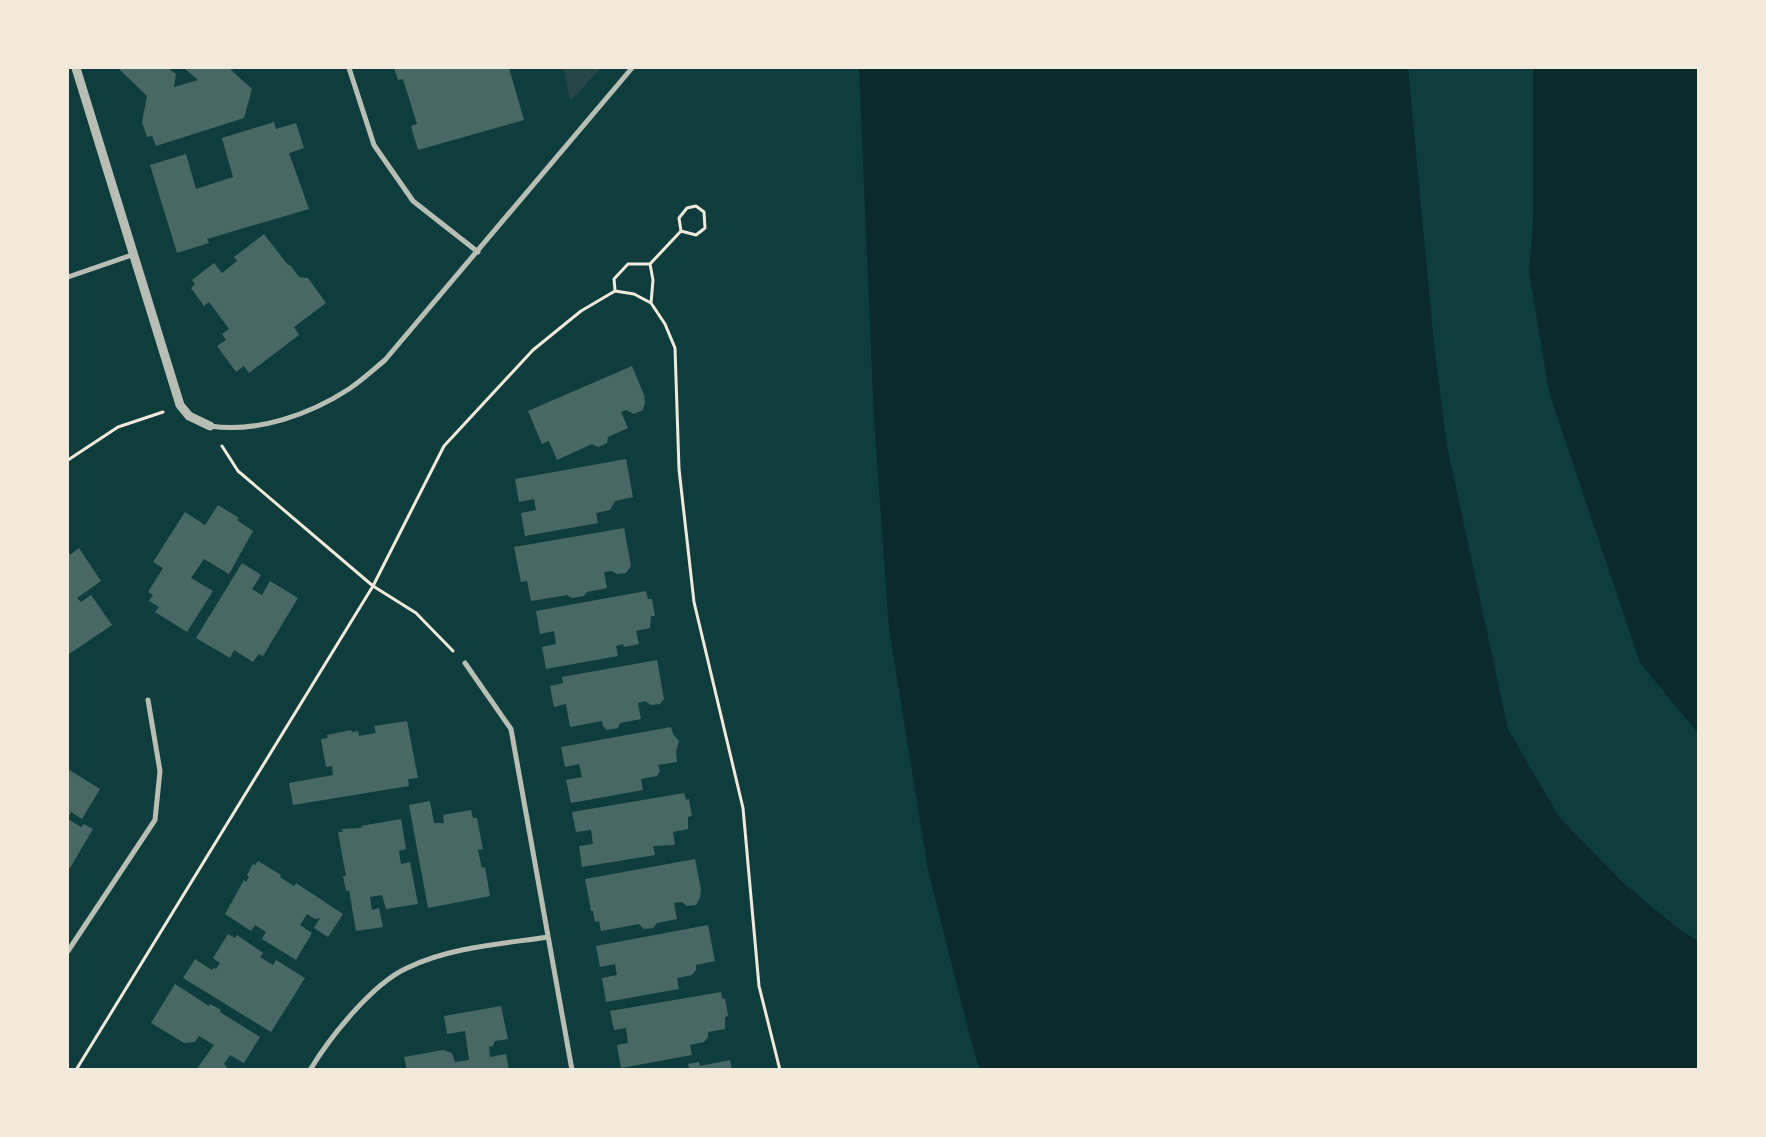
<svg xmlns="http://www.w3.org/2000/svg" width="1766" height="1137" viewBox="0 0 1766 1137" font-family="'Noto Serif',serif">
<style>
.green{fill:#244646}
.water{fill:#0a2a2b}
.building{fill:#486865}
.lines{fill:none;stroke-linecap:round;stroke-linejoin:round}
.path{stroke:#f1e9da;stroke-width:3}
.minor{stroke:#b8beb3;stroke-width:5}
.tertiary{stroke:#b8beb3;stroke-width:9}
</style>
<rect width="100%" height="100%" fill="#0f3d3e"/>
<!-- green -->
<path class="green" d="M564,68h37l-31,33z"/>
<!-- water -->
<path class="water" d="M859,68h549l26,276 13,102 61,283 51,88 63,65 57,47 19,12v128h-718l-6,-17 -46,-182 -39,-241 -15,-210z
M1533,68h165v665l-58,-70 -91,-271 -20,-120 4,-50z"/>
<!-- building -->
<path class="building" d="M120,68h48l8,6 -2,13 24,-7 -14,-12h48l-1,2 21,19 -8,29 -88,28 -4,-10 -5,1 -5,-15 5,-26 -27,-26z
M394,68h115l15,52 -106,30 -7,-24 6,-2 -14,-45 -5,1z
M274,122l2,7 20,-6 8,25 -15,5 20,56 -102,30 2,4 -32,10 -27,-88 36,-11 10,35 37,-12 -11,-39z
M264,234l24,31h2l9,12 9,1 18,25 -32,24 5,8 -50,38 -5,-7 -8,6 -19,-26 9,-6 -4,-6 7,-5 -20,-27 -5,4 -13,-18 4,-4 -3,-4 22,-17 8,10 15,-12 -3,-4z
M632,366l12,29 1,8 -2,7 -9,4 -8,-4 -5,2 7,16 -20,9 -1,6 -9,4 -6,-3 -35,16 -8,-19 -7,3 -14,-33z
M626,459l7,38 -18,4 -5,9 -14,3 2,10 -73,13 -4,-23 15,-3 -2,-11 -15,3 -4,-23z
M218,505l21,13 -2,2 16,11 -24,43 -25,-15 -13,19 22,13 -26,41 -32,-20 4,-5 -10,-6 4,-6 -5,-3 15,-24 -10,-6 32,-50 20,13z
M624,528l7,38 -5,7 -9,1 -5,-3 -8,1 3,16 -20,4 -3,4 -12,2 -5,-3 -36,6 -4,-20 -6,1 -7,-35z
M79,548l22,33 -24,17 4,4 10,-7 21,30 -43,29 -1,-104 2,5z
M242,563l19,12 -9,14 10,6 8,-14 28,17 -35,58 -4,-2 -6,8 -19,-12 -4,8 -34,-20z
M646,591l2,8h4l3,17h-4l-1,12 -14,3 3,13 -15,3 -1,-3 -7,2 2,10 -72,13 -4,-22 14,-3 -2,-13 -14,3 -4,-23z
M657,660l7,39 -4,5 -9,1 -6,-4 -7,2 3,16 -21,4 -2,5 -11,2 -4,-4 -1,-5 -32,6 -4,-23 -12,3 -4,-21 13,-3 -1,-6z
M407,721l11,57 -10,1 1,7 -116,19 -4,-22 44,-8 -1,-9 -6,1 -5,-28 7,-1 -1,-3 24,-5 1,2 6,-1 1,5 17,-3 -2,-7z
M671,727l2,7 6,7 -3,10 1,11 -19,3 2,6 -3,5 -16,3 2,11 -72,13 -5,-23 16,-3 -3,-13 -14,3 -4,-20z
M68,769l32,20 -18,30 -11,-7 -3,6z
M684,793l2,7 3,-1 3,17 -4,1v12l-15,3 2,13 -22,1 2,9 -73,12 -3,-21 14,-2 -2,-14 -15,2 -4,-20z
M430,801l4,22h10l-1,-8 28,-5 2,8h4l6,31 -5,1 4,18 3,-1 5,29 -62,12 -19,-103z
M68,819l13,8 3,-3 9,5 -23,39 -2,-1z
M401,819l5,30 -7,2 2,13 9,-2 8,42 -32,5 -4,-14 -12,2 2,13 7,-2 4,19 -27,4 -7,-41 -3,1 -3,-15h3l-8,-44h5l-1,-3 20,-1 -1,-2z
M695,859l6,31 -1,8 -4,7 -9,1 -5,-4 -8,1 3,16 -20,4 -4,5 -9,1 -5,-5 -38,7 -2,-10 -4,1 -2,-11h-2l-6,-32z
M258,861l23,14 -1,2 14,9 2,-3 47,31 -15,23 -14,-9 6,-10 -5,1 -8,-5 -7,11 12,8 -16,27 -34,-21 4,-7 -11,-7 -4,6 -26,-17 19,-34 2,2 3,-5 -2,-2 6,-11 2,1z
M708,925l7,36 -19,4v5l-4,5 -15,3 2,11 -73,13 -4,-24 15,-3 -2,-11 -15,3 -4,-21z
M228,934l7,4 2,-3 19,13 7,5 -3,4 13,8 3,-5 29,18 -34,54 -88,-54 12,-19 17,11 2,-2 2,1 4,-6 -7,-5z
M175,984l34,22 1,-2 11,6 -1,2 40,25 -16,26 -14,-8 -6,9 5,6h-33l18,-25 -15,-9 -4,6 -11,1 -33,-20z
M721,992l1,7 3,-1 3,18 -3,1v12l-17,3v5l-4,5 -14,3 2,10 -71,13 -4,-23 11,-2 -2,-15 -12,2 -4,-19z
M501,1006l7,33 -13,2 -2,5 -4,1 1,10 16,-3 3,16h-102l-3,-13 39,-7 9,3 3,9 14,-2 -4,-29 -18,3 -3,-18z
M730,1060l2,10h-47l4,-2 -1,-4 11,-2 1,4z"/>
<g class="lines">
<!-- path -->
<path class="path" d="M696,206l8,6 1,16 -9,7 -15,-4 -2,-13 8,-10z
M615,290l-1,-11 14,-15h22
M651,303l2,-23 -3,-16 31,-33
M222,446l16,25 135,115 43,27 37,38
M68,460l50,-33 45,-15
M76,1070l297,-484 71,-140 89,-96 48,-39 34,-20 19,3 17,9 14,21 10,24 4,121 15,133 49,206 16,178 21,84"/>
<!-- minor -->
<path class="minor" d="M349,68l25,77 39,56 65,51
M68,277l64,-22
M210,426c47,7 99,-11 139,-37 12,-8 24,-19 36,-29l247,-292
M465,663l46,66 61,341
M68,951l87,-131 5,-49 -12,-71
M310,1070c20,-33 62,-86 97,-102 43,-21 95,-24 141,-31"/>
<!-- tertiary -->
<path class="tertiary" d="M76,68l104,337 9,11 21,10"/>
</g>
<!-- border -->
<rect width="1766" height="1137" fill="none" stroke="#f1e9da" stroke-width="138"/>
</svg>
